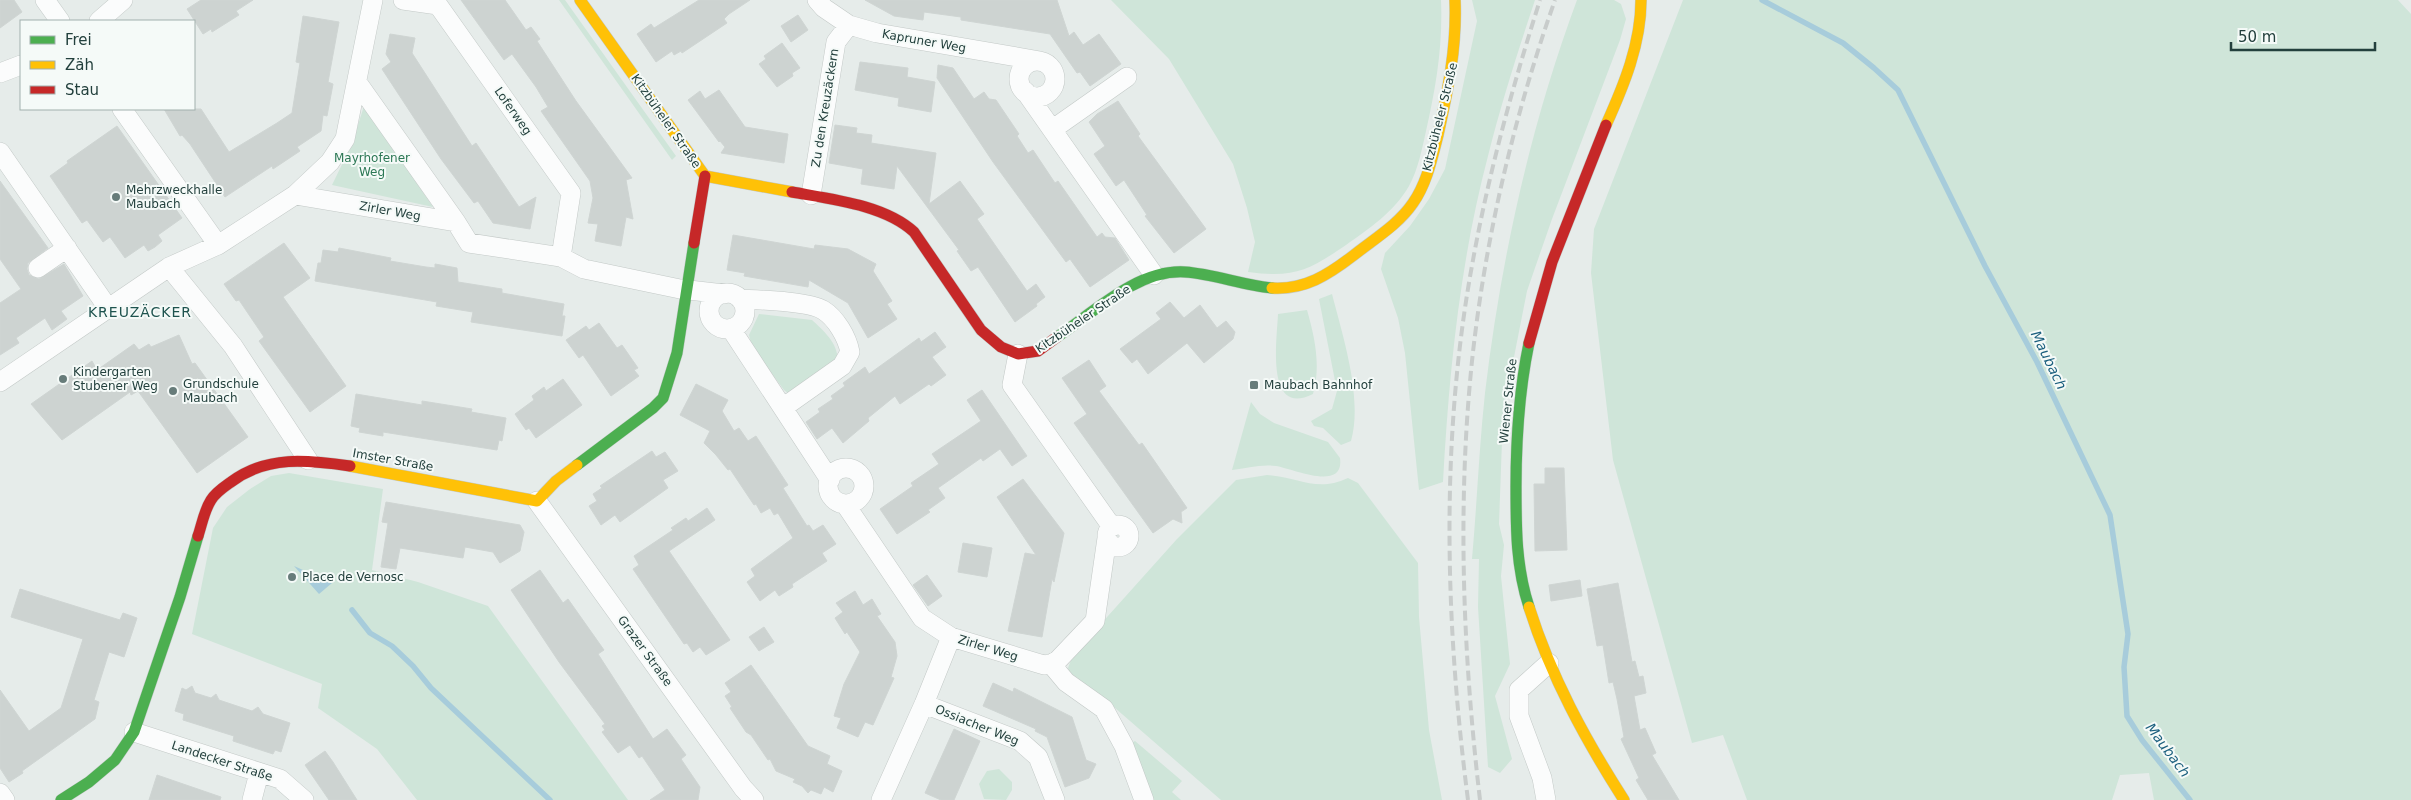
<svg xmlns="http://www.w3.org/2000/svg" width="2411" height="800" viewBox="0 0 2411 800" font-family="'DejaVu Sans',sans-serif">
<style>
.green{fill:#cfe5d9}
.water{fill:#a7ccdb}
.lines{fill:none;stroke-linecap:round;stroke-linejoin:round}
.stream{stroke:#a7ccdb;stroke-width:5.5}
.building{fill:#cdd3d1;stroke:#cfd5d3}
.street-casing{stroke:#c3c9c7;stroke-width:20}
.fast-casing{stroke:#c2c9c7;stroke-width:12}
.slow-casing{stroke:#c2c9c7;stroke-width:12}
.jam-casing{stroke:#c2c9c7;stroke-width:12}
.street{stroke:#fbfcfc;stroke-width:19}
.fast{stroke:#4caf50;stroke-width:11}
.slow{stroke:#ffc107;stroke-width:11}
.jam{stroke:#c62828;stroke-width:11}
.rail{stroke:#c8cccb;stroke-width:4;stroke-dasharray:10 5;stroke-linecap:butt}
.poi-dot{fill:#677c7a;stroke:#f5faf8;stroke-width:2}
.labels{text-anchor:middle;stroke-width:4;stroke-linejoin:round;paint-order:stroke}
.street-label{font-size:12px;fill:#23403d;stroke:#f5faf8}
.park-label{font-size:12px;fill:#2c7855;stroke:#f5faf8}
.poi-label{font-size:12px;fill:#23403d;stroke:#f5faf8;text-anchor:start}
.neighbourhood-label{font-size:14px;letter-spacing:1px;fill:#1e534e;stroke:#f5faf8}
.water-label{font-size:14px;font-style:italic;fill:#1b5f7e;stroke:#f5faf8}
</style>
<rect width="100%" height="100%" fill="#e6ecea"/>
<!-- green -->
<path class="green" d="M559,0h6l111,156 -4,4z
M1111,0h330c2,45 -5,87 -15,131 -4,18 -8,39 -17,55 -15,26 -39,42 -63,59 -38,26 -52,33 -98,27l7,-30 -8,-34 -14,-44 -64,-105z
M1472,0h63c-17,51 -34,104 -47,156 -28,106 -39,216 -45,326l-24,8 -14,-137 -7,-35 -17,-49 4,-16 25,-27 19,-27 16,-30 32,-148z
M1577,0h37l7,4 5,15 -6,21 -68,179 -25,72 -24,122 -4,111 5,21 -3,31 9,88 -15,32 17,63 -12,14 -12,-6 -10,-160 1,-48h-7c5,-55 7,-111 13,-166 16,-134 45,-266 92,-393z
M1683,0h715l13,14v786h-257l-5,-27 -29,2 -8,25h-365l-24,-65 -31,8 -79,-283 -22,-187 3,-44z
M364,106l69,101 -101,-22 20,-41z
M1332,294c11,43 31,104 19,147l-10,4 -18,-17 -9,-2 -3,-5 21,-12 5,-18 -18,-92z
M1307,310c8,28 14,56 6,84 -48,24 -36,-54 -35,-80z
M759,314l53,6c13,12 29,26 25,45l-48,29 -5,-4 -32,-43 -3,-12z
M1251,402l9,12 14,9 54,19 12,16c5,35 -49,10 -64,8 -15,-2 -29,2 -44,4z
M289,473l94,16 -11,81 46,12 70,24 140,194h-211l-40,-51 -59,-41 4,-24 -130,-50 21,-106 14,-21 23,-18 21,-13z
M1267,475c33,2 49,18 81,3l10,5 60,80 1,54 10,113 13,70h-221l-114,-99 -35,-23 -4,-10 5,-13 104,-116 59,-59z
M1135,741l47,40 -10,11 9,8h-31l-21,-56z
M999,769l13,13v8l-6,10 -22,-1 -5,-15 8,-13z"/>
<!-- water -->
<path class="water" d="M294,566l38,17 -13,11z"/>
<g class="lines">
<!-- stream -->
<path class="stream" d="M1762,0l81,43 31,25 24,22 87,176 52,96 73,153 18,119 -4,33 3,49 15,24 48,60
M352,610l18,23 22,13 21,20 18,22 119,112"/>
</g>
<!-- building -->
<path class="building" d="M0,0h14l8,12 -22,16z
M201,0h52l-17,11 3,4 -27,17 -1,-3 -8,5 -16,-25z
M461,0h44l21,30 5,-3 9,12 -3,2 39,60 56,77 -6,2 7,39 -7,-2 -5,29 -26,-5 3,-17 -10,-1 5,-25 -3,-17 -49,-70 7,-4 -12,-20 -24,-33 -8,6z
M699,0h51l-21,14 -5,5 3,4 -45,30 -1,-2 -7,4 -2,-4 -16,11 -19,-28 14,-10 3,4z
M865,0h192l12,36 5,-4 9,13 16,-11 22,30 -31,22 -10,-14 -3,1 -27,-39 -89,-14v-3l-37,-5 -1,8 -29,-4z
M798,15l10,15 -17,12 -10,-16z
M303,16l36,6 -11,60 5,2 -6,32 -4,-1 -2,16 -24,16 3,4 -27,18 -1,-3 -47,31 -35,-53 -8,-9 -2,1 -16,-27h37l28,43 48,-29 15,-10 8,-50 -4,-1z
M390,34l25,4 -3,15 60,93 4,-3 43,64 17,-10 -6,32 -37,-6 -15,-22 -4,2 -33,-44 -59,-90 9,-7 -5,-8z
M782,43l18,25 -8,5 1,3 -16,11 -18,-23 7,-5 -2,-3z
M860,62l48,6 -1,9 28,5 -4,30 -33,-6 1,-8 -44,-8z
M938,65l15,3 21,31 10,-7 5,7 7,1 23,34 -2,2 11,17 5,-3 22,33 3,-2 39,56 5,-4 3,4 10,1 14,22 -39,27 -20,-28 -4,3 -73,-100 -56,-84z
M719,90l26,37 43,7 -4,29 -63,-10 4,-6 -5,-6 -1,1 -31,-42 12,-9 5,8z
M1118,101l22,33 -2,2 68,93 -32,24 -29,-37 2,-1 -23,-35 -8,6 -22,-32 11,-8 -16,-24 8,-8z
M835,125l22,3 -1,5 16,2 -1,8 65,10 -7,51 31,-23 24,33 -7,5 50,72 9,-7 9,13 -9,7 1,2 -22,16 -37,-55 -7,4 -14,-20 2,-1 -62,-84 -3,23 -33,-5 2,-15 -34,-6z
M117,126l65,92 -24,17 4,6 -7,6 -7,4 -4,-6 -19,13 -15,-21 -7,5 -16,-22 -5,3 -32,-47 18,-13 -1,-2z
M0,181l48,67 -20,15 -1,6 2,6 10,4 25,-15 19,32 -22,15 6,8 -15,11 -7,-12 -29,20 3,5 -19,12v-52l21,-14 -21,-30z
M733,235l81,14 1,-4 33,4 28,15 -3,7 19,30 -5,3 10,15 -29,19 -20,-35 -39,-23 -1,7 -64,-11 1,-3 -18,-3z
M284,243l26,35 -27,19 63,89 -36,26 -51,-71 5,-4 -25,-37 -3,1 -12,-17z
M339,248l52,10 -1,3 36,6 9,1v-4l22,4 1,14 44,7v4l62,11 -2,12h3l-3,20 -91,-14 2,-10 -37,-6 1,-4 -122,-21 3,-18h3l2,-13 15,2z
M1170,302l14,16 16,-13 17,23 9,-7 9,11 -2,7 -29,24 -17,-20 -39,31 -11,-15 -5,4 -12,-14 41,-30 -5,-6z
M599,323l18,25 5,-3 16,23 -4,2 5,6 -28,20 -28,-41 -4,3 -13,-18 20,-14 3,4z
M935,332l11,15 -14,10 14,18 -15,11 -2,-2 -29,20 -5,-8 -27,22 1,3 -26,22 -11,-15 -15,11 -11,-17 14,-10 -2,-3 15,-10 -2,-3 14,-10 -2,-3 22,-16 4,7 50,-36 2,4z
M179,335l13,29 3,-1 53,74 -51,36 -59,-82 -7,4 -1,-3 -68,48 -31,-36 61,-43 5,9 37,-26 5,6 10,-6 2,3z
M1089,360l17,26 -7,5 40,54 3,-2 45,65 -6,4 1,11 -9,-4 -20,14 -79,-110 13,-9 -25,-36z
M563,379l19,26 -46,33 -7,-10 -3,2 -11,-16 19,-14 -2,-4 12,-9 2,4z
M696,384l32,16 -6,11 12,20 5,-3 9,13 8,-5 32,49 -5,3 24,38 2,-1 4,6 10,-6 13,19 -14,9 5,8 -35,23 1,3 -14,9 -4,-6 -15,11 -13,-19 8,-6 -4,-7 42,-31 -15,-25 -4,2 -4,-7 -9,5 -5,-9 -2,1 -24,-36 -2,1 -12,-15 -12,-12 6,-12 -30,-16z
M982,390l45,66 -15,10 -12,-17 -17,12 -2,-3 -43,30 7,10 -17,12 2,2 -33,22 -17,-25 33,-23 -2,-3 28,-19 -7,-10 49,-33 -14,-21z
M356,394l66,11v-4l50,8 -1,3 35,6 -4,23 -3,-1 -2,10 -114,-18v4l-24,-4 1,-4 -9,-2z
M652,451l4,6 9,-5 13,19 -15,9 5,8 -48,34 -5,-7 -14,10 -12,-19 8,-5 -4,-7 9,-6 -2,-2z
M1545,468h19l3,82 -32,1 -1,-67h11z
M1023,479l41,54 -10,49 -2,-3 -10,58 -34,-6 17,-78 11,2 -39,-58z
M386,502l134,23 4,7 -4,19 -20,12 -7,-11 -28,-5 -2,11 -63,-10 -4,21 -15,-2 7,-44 -6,-1z
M707,508l8,12 -46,31 61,89 -24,15 -6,-8 -7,5 -6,-9 -3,1 -51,-75 6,-4 -5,-9 39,-26 -2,-2 15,-10 2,3z
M963,543l29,5 -5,29 -29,-5z
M540,570l23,33 5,-4 36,51 -6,4 55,85 14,-10 19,26 -5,4 19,28 -2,13h-48l15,-10 -23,-34 -3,2 -9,-13 -12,8 -16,-21 3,-2 -3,-4 3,-2 -46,-62 -48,-72z
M927,575l15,21 -14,10 -15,-21z
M1580,580l2,16 -31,5 -2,-16z
M1618,583l14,79 3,-1 4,16 4,-1 3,17 -12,3 6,34 5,-2 11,25 -4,2 27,45h-31l-12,-20 3,-2 -18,-39 3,-2 -7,-38 -4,-17 -4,1 -6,-38 -6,1 -10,-57z
M20,589l100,31 3,-7 14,5 -13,39 -15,-5 -15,48 5,2 -4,17 -73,52 1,2 -14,9 -9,-14v-78l29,41 32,-23 22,-69 -72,-22z
M855,591l8,14 9,-6 9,15 -4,2 18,26 2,14 -6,21 3,1 -21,47 -8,-3 -7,15 -21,-9 4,-10 -7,-2 10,-32 16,-32 -13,-20 -2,2 -10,-16 8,-6 -7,-9z
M764,627l10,15 -15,9 -10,-14z
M751,665l57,81 22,10 -3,8 15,7 -9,21 -9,-5 -3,7 -10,-4 -3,3 -6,-7 -9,-4 2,-3 -19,-8 -6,-12 -2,1 -17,-25 -5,-3 -16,-24 2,-1 -7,-11 6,-4 -6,-9z
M993,683l20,9 1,-4 58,29 14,43 10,4 -7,14 -24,9 -18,-50 -12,-6 1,-2 -53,-23z
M192,686l3,7 16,5 5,-4 3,6 33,11 6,-4 5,7 27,9 -9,29 -6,-2 -2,4 -40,-13 1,-5 -51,-16 1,-6 -9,-3 7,-23 4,2z
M954,729l26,12 -26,59h-13l-16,-7z
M325,751l8,11 24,38h-28l-24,-35z
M157,775l64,22 -1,3h-71z"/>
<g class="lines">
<!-- street casing -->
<g class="street-casing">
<path id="street" d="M45,0l15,21
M403,0l35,5 133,188 -10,64
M817,0l7,8 25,17 28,8 163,28
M99,21l24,-21
M1019 79a18 18 0 1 1 36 0a18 18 0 1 1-36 0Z
M0,73l21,-8
M357,82l99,140
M1025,91l129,184
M122,109l96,136 77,-50 35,-33 15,-23 28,-139
M1053,129l74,-52
M0,152l108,156
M295,195l161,27 13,21 92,14 23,12 96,20 44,5
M811,195l25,-153 13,-17
M169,267l64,79 75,114
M38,268l29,-20
M709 311a18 18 0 1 1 36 0a18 18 0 1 1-36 0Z
M740,299c19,1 68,2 83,11 13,8 24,27 27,42l-8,14 -58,41
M731,329l99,151
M1018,354l-6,31 100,142
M0,382l169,-115 49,-22
M828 486a18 18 0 1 1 36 0a18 18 0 1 1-36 0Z
M537,501l206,287 11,12
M845,504l77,114 29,19 93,28 7,-1 7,-4 37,-39 12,-83
M1107 536a11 11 0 1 1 22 0a11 11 0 1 1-22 0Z
M1051,664l15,18 38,27 20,37 20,54
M924,704l96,37 18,16 17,43
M134,732l146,47 24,21
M0,793l5,7
M252,800l7,-27
M881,800l43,-96 27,-67
M1546,800l-4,-22 -23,-62v-26l30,-27"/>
</g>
<!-- fast casing -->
<g class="fast-casing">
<path id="fast" d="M1057,337c37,-25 81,-68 128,-65 29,2 57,13 87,16
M1529,343c-10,48 -13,96 -13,144 0,42 0,80 13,120
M577,465l76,-57 10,-10 14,-45 17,-110
M61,800l28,-18 26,-22 19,-28 46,-135 18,-61"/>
</g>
<!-- slow casing -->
<g class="slow-casing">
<path id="slow" d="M580,0l125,176 87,16
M1606,125c18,-40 35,-81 35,-125
M1272,288c33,2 56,-13 82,-33 20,-16 44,-30 59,-52 14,-20 19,-45 25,-68 10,-45 19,-88 17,-135
M350,466l187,35 19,-20 21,-16
M1529,607c22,70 56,132 95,193"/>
</g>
<!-- jam casing -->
<g class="jam-casing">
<path id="jam" d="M792,192c39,7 93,13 122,40l67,98 20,17 17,7 20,-3 19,-14
M694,243l11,-67
M1529,343l23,-81 54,-137
M198,536c4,-12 6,-25 13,-36 5,-8 13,-13 20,-18 36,-27 77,-22 119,-16"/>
</g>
<!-- street -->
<use href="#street" class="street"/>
<!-- fast -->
<use href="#fast" class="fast"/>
<!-- slow -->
<use href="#slow" class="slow"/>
<!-- jam -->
<use href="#jam" class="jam"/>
<!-- rail -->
<path class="rail" d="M1468,800c-23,-178 -28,-363 5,-540 16,-88 40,-175 67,-260
M1480,800c-17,-145 -23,-293 -8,-439 13,-122 42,-245 83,-361"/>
</g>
<!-- markers -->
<g class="poi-dot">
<circle cx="116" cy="197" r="5"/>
<circle cx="63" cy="379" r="5"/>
<rect x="1249" y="380" width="10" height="10" rx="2.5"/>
<circle cx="173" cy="391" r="5"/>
<circle cx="292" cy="577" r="5"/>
</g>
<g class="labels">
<!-- street labels -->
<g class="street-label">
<text transform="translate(924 41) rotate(10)" y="4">Kapruner Weg</text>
<text transform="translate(825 108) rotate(-81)" y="4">Zu den Kreuzäckern</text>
<text transform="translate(513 111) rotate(55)" y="4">Loferweg</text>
<text transform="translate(1440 117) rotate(-76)" y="4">Kitzbüheler Straße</text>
<text transform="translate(666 121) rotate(55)" y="4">Kitzbüheler Straße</text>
<text transform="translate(390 211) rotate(10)" y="4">Zirler Weg</text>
<text transform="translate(1083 319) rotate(-34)" y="4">Kitzbüheler Straße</text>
<text transform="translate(1508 401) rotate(-84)" y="4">Wiener Straße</text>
<text transform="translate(393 460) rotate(10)" y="4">Imster Straße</text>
<text transform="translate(988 648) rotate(17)" y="4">Zirler Weg</text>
<text transform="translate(645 651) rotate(54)" y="4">Grazer Straße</text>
<text transform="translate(977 725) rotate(22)" y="4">Ossiacher Weg</text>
<text transform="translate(222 761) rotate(18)" y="4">Landecker Straße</text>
</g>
<!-- park labels -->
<g class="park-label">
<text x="372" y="162">Mayrhofener<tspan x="372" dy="14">Weg</tspan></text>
</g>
<!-- poi labels -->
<g class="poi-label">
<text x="126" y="194">Mehrzweckhalle<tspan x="126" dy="14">Maubach</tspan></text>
<text x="73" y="376">Kindergarten<tspan x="73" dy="14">Stubener Weg</tspan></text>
<text x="183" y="388">Grundschule<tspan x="183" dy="14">Maubach</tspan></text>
<text x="1264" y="389">Maubach Bahnhof</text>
<text x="302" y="581">Place de Vernosc</text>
</g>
<!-- neighbourhood labels -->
<g class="neighbourhood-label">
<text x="140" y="317">KREUZÄCKER</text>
</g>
<!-- water labels -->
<g class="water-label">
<text transform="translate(2049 360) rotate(64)" y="5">Maubach</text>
<text transform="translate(2168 750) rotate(53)" y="5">Maubach</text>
</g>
</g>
<!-- legend -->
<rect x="20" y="20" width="175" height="90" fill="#f5faf8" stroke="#a1b0ad"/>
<rect x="30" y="36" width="25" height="8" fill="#4caf50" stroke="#a1b0ad"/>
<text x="65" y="45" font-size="15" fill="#23403d">Frei</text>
<rect x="30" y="61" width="25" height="8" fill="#ffc107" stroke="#a1b0ad"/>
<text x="65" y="70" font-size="15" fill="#23403d">Zäh</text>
<rect x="30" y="86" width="25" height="8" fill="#c62828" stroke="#a1b0ad"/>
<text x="65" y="95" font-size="15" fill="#23403d">Stau</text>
<!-- scale -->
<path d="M2231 42v8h144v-8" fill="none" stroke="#23403d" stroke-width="2.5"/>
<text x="2238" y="42" font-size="15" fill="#23403d" stroke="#f5faf8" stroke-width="4" paint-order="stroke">50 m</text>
</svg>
